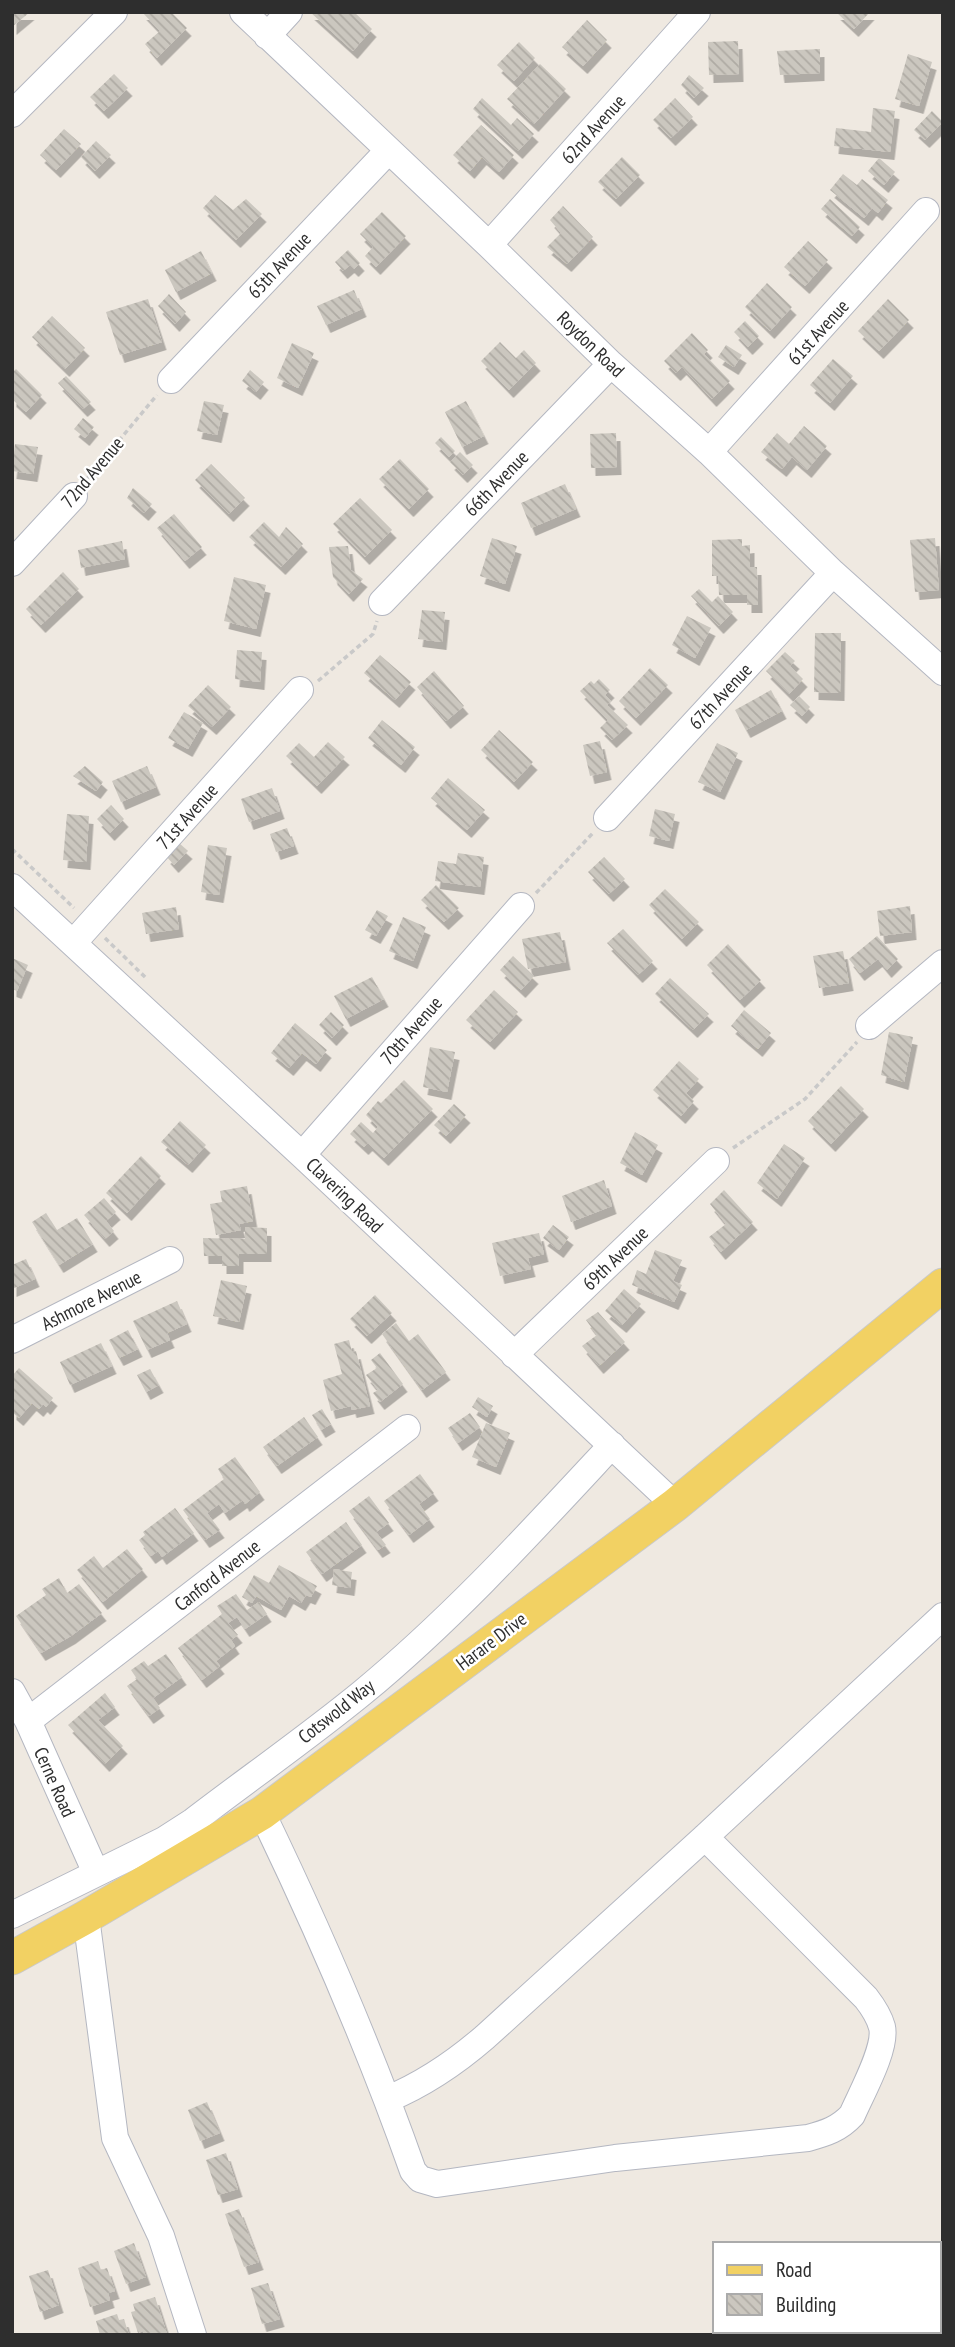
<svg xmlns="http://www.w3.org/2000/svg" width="955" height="2347" viewBox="0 0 955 2347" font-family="'PT Sans Narrow',sans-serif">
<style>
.building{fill:url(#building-back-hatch);filter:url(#shadow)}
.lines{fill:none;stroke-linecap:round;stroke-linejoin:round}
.minor-casing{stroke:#b4b7c1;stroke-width:28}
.major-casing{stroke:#c9c9c9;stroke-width:35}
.path{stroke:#c9c9c9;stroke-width:3.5;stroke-dasharray:5 3.5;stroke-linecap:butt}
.minor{stroke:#fff;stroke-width:26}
.major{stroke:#f2d163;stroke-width:33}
.labels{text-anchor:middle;stroke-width:5;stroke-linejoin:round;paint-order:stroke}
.street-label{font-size:19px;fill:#2e2e2e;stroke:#fff}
</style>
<defs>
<pattern id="building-back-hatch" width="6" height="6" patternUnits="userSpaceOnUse" patternTransform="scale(1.75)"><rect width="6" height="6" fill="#cbc7bf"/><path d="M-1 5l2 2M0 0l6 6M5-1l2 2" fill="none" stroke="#afaba4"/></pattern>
<filter id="shadow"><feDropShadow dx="4.5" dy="8" stdDeviation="0" flood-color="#0004"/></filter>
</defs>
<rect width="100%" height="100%" fill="#efe9e1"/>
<!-- building -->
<path class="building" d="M12,12h18l-18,15z
M142,12h29l16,16 -30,30 -12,-14 15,-13z
M310,12h44l18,17 -19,22z
M836,12h34l-16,17z
M587,20l20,20 -24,26 -21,-19z
M738,41l1,33 -30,1 -1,-33z
M519,42l16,16 -21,23 -17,-16z
M820,49v24l-40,2 -3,-24z
M908,54l24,8 -13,44 -24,-7z
M540,64l26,25 -32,35 -27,-25z
M114,74l14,14 -24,23 -14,-14z
M689,75l15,13 -10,10 -13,-13z
M482,98l29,27 6,-7 17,16 -16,17 -45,-42z
M675,98l18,19 -22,21 -18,-18z
M873,108l22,3 -5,41 -56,-6 2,-18 35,4z
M932,111l11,11 -18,18 -11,-10z
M481,125l33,30 -15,17 -17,-15 -12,14 -17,-16z
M64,129l17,15 -25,26 -16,-15z
M96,141l15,14 -16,16 -14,-14z
M622,157l18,18 -24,24 -18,-17z
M879,158l16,14 -11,13 -16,-14z
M843,174l14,11 5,-6 26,21 -10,13 -6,-5 -8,10 -34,-28z
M215,195l18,15 13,-11 16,15 -26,26 -33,-32z
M830,199l30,28 -8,9 -31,-27z
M563,206l30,31 -26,27 -20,-17 14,-14 -11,-13z
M382,212l24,24 -30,31 -11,-11 8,-9 -13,-13z
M808,241l20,19 -23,26 -21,-19z
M348,250l12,13 -6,6 -4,-4 -7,6 -8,-9z
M201,251l11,22 -36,19 -11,-22z
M767,283l25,24 -22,24 -25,-24z
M354,290l8,19 -36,16 -9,-19z
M169,294l17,18 -11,12 -17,-18z
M148,299l14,43 -42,13 -14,-43z
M888,299l21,21 -30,31 -21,-20z
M52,316l33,32 -20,21 -33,-32z
M745,321l14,15 -11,11 -14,-15z
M692,333l16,17 -4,4 26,27 -18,18 -30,-32 -6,6 -12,-12z
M500,342l16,16 8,-8 12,13 -27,27 -28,-29z
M292,343l22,10 -16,35 -21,-10z
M726,345l16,10 -8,12 -16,-10z
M833,359l20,17 -23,27 -20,-18z
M16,369l26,26 -16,17 -14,-13v-26z
M250,370l14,12 -8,10 -14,-11z
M66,376l25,26 -8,7 -25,-26z
M204,401l20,4 -7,30 -20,-4z
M466,401l18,35 -22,11 -17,-35z
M83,418l11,9 -9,11 -11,-9z
M804,426l23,20 -20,24 -15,-13 -10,12 -21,-17 16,-19 12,11z
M616,433l1,34 -26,1 -1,-34z
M441,437l14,14 -6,6 -14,-14z
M15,444l23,3 -5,27 -21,-3z
M460,452l13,13 -10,10 -13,-13z
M400,459l29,30 -20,20 -30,-30z
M211,464l34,34 -16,16 -34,-34z
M565,484l11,25 -45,19 -10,-25z
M133,488l19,16 -8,9 -17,-15z
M360,498l32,32 -27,27 -32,-33z
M174,514l28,33 -17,14 -28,-33z
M264,522l15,15 7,-10 17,17 -22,23 -32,-30z
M492,538l25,8 -12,38 -25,-8z
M935,538l4,52 -24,2 -5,-52z
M742,539v7l8,-1v22h7l1,38h-11v-10h-28l-1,-19h-6v-36z
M122,541l3,18 -44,9 -3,-18z
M348,546l3,24 12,9 -14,15 -16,-17 -4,-30z
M63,572l16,17 -38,36 -15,-16z
M234,577l32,8 -10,44 -32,-8z
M699,589l13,13 6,-6 15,16 -14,14 -28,-30z
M422,610l23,2 -3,30 -24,-3z
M687,616l24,12 -16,30 -23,-13z
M815,633h26l-1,60 -26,-1z
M237,650l25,2 -2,30 -25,-3z
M785,652l10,9 -5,5 13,13 -14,15 -23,-23z
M380,655l31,27 -16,18 -31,-27z
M650,668l18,17 -32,33 -17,-17z
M434,671l30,35 -18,15 -29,-34z
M599,679l11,11 -5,5 6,6 -4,4 21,20 -16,15 -12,-12 8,-8 -28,-29 11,-10 3,3z
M208,685l23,22 -19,20 -24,-21z
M771,690l11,21 -36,19 -11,-20z
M799,696l11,11 -8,9 -12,-11z
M184,712l19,11 -15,26 -20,-11z
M382,720l33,27 -14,18 -33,-27z
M499,730l34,32 -19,20 -33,-32z
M600,741l7,31 -17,4 -7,-31z
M328,742l17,15 -28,29 -31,-30 13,-13 15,14z
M717,743l21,10 -18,39 -22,-10z
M85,766l18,16 -7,9 -23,-15z
M147,766l9,21 -35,15 -9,-21z
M448,778l37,32 -18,20 -36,-32z
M272,788l8,23 -31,11 -8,-23z
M111,805l13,14 -14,14 -13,-14z
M655,809l20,5 -6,27 -20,-5z
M67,814l22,2 -3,46 -23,-2z
M287,828l7,18 -18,6 -6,-18z
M179,843l9,8 -14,14 -8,-9z
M208,845l19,3 -8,47 -18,-3z
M458,853l26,4 -4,30 -45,-6 3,-20 18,3z
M604,857l21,22 -16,15 -21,-22z
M436,885l23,23 -15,14 -23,-22z
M665,889l34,33 -17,17 -33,-34z
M910,906l2,26 -32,4 -3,-25z
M176,907l3,22 -33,5 -4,-21z
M377,910l11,6 -12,20 -11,-6z
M403,917l23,10 -13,34 -24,-10z
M623,929l30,32 -15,14 -31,-32z
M560,932l6,30 -38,7 -6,-30z
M877,936l21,23 -11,11 -9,-11 -18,14 -11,-14z
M728,944l33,36 -21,20 -33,-35z
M843,951l6,32 -30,5 -6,-32z
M513,956l21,20 -13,14 -21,-20z
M12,958l16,7 -11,26 -5,-2z
M372,977l12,22 -38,20 -12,-23z
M670,978l39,36 -16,16 -38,-36z
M494,990l24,22 -28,30 -24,-22z
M744,1010l27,23 -13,16 -27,-23z
M331,1012l13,13 -12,13 -13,-13z
M295,1023l32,27 -11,14 -14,-11 -13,15 -18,-15z
M889,1032l24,5 -9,45 -23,-7z
M430,1047l25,5 -8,40 -24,-5z
M679,1061l20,18 -13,14 8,8 -13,15 -28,-26z
M404,1080l29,29 -49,49 -16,-15 -4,4 -14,-13 11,-12 12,11 5,-6 -12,-12 12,-14 3,2z
M841,1086l23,23 -33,35 -23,-23z
M454,1104l12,11 -20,21 -12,-11z
M180,1121l26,24 -18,20 -27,-23z
M635,1132l23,13 -16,30 -22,-12z
M784,1144l21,14 -28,41 -20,-16z
M141,1156l20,20 -34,37 -21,-20z
M604,1180l8,26 -41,16 -9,-26z
M247,1186l6,35 -14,3 2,6 -25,5 -6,-31 12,-2 -2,-11z
M724,1190l29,32 -32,30 -12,-15 17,-13 -16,-20z
M104,1198l12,14 -10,9 8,10 -9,8 -21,-24z
M46,1213l11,17 20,-12 16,26 -34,21 -27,-43z
M553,1225l16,12 -10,13 -16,-12z
M245,1227l22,1v26h-28v12h-17v-10h-18l-1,-18 42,1z
M539,1233l5,21 -16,4 3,11 -31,7 -8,-33z
M655,1250l27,10 -9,21 9,4 -8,17 -42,-17 5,-15 9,4z
M26,1259l9,20 -23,10v-24z
M221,1280l26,6 -8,36 -26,-6z
M624,1289l17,15 -19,21 -17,-14z
M375,1295l17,18 -25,23 -17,-17z
M177,1301l10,23 -20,9 3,7 -23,10 -14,-29z
M598,1312l27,30 -26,24 -17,-20 15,-11 -11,-15z
M396,1323l13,18 9,-7 28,38 -24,18 -40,-56z
M128,1330l10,19 -19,9 -10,-18z
M349,1340l3,12 4,-1 14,55 -18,4 -1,-4 -20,5 -8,-31 19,-6 -8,-30z
M101,1343l11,23 -42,19 -10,-23z
M380,1353l23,31 -23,18 -7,-9 5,-3 -12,-15 11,-7 -6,-8z
M19,1368l34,30 -7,9 -3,-3 -4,5 -7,-6 -13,15 -7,-6v-36z
M150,1369l9,16 -13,7 -9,-17z
M478,1397l15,9 -6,11 -15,-10z
M322,1409l9,15 -10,6 -9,-15z
M470,1413l10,14 -22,16 -10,-15z
M304,1417l14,20 -41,29 -14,-19z
M486,1423l24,10 -14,34 -24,-10z
M235,1457l25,35 -15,12 -2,-4 -18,13 -6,-9 -12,9 13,17 -15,10 -22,-30 41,-31 -6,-10z
M420,1474l14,19 -15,11 11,15 -21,16 -25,-34z
M369,1496l20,27 -13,9 10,13 -8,5 -29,-39z
M175,1508l19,25 -32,24 -4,-6 -7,5 -12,-16 6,-5 -2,-3z
M346,1522l16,23 -40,29 -16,-22z
M127,1549l16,20 -40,33 -26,-32 17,-14 9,12z
M279,1565l38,21 -6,11 -5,-2 -5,8 -12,-7 -8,14 -25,-14 -4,7 -10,-6 12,-22 15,8z
M334,1569l18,3 -2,16 -18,-3z
M59,1578l8,15 12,-9 23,29 -31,23 -30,17 -25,-37 30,-21 -4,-6z
M236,1594l11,16 12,-8 8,12 -22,15 -8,-12 -9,6 10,12 -7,5 4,6 -19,15 4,5 -18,14 -24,-32 44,-34 -5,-8z
M166,1654l16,23 -29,21 7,10 -11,8 -22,-30 10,-7 -6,-9 13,-9 4,5z
M105,1693l10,14 -17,13 25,26 -18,18 -37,-39z
M207,2102l13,31 -20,8 -12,-31z
M226,2153l12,36 -20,6 -12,-35z
M239,2209l20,53 -15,5 -19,-53z
M134,2243l12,34 -20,7 -12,-33z
M98,2261l3,9 6,-2 8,23 -7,2 2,7 -20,7 -12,-39z
M48,2270l11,35 -19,7 -11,-36z
M268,2283l12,36 -18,5 -11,-36z
M155,2297l12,37 -23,1 -1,-4 -5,2 -7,-21 4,-1 -2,-7z
M117,2314l2,6 5,-1 5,16h-29l-4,-14z"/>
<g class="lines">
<!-- minor casing -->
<g class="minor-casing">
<path id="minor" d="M243,12l246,233 122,119 98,88 124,121 110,99
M267,36l22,-24
M12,114l102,-102
M489,245l208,-233
M171,380l217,-229
M709,452l217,-241
M12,563l62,-67
M382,602l229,-238
M607,818l226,-245
M12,887l290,268 373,350
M74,942l226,-252
M869,1026l74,-63
M302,1155l219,-249
M12,1340l158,-80
M514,1355l202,-194
M12,1692l16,29 68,152
M28,1721l379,-293
M262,1813c56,116 108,236 151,358l7,8 17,5 178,-26 193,-20c18,-5 31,-9 44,-23 9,-21 35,-67 30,-88 -3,-11 -9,-20 -16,-29l-161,-161
M12,1915l152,-75 28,-18c56,-43 115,-84 170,-129 91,-75 170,-162 250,-248
M86,1917l29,221 46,98 32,99
M388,2099c36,-15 67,-36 97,-62l220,-200 238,-221"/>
</g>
<!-- major casing -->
<g class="major-casing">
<path id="major" d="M12,1958l74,-41 176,-104 413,-308 268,-220"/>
</g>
<!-- path -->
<path class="path" d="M86,480l71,-85
M318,681l55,-47 4,-13
M12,849l62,59
M536,893l57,-60
M105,938l42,41
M733,1148l72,-49 52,-57"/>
<!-- minor -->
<use href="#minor" class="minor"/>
<!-- major -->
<use href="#major" class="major"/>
</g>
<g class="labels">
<!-- street labels -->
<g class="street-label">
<text transform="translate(593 129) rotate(-48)" y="7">62nd Avenue</text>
<text transform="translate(279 265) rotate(-47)" y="7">65th Avenue</text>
<text transform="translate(818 332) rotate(-48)" y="7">61st Avenue</text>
<text transform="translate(591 344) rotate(44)" y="7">Roydon Road</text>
<text transform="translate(92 472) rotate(-50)" y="7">72nd Avenue</text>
<text transform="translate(496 483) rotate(-46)" y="7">66th Avenue</text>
<text transform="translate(720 696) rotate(-47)" y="7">67th Avenue</text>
<text transform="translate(187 816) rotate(-48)" y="7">71st Avenue</text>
<text transform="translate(411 1030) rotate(-49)" y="7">70th Avenue</text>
<text transform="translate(345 1195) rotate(44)" y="7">Clavering Road</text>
<text transform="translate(615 1258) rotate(-44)" y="7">69th Avenue</text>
<text transform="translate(91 1300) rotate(-27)" y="7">Ashmore Avenue</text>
<text transform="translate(217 1575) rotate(-38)" y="7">Canford Avenue</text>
<text transform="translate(491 1641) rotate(-37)" y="7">Harare Drive</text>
<text transform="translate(336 1711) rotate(-38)" y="7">Cotswold Way</text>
<text transform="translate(55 1782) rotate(66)" y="7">Cerne Road</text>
</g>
</g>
<!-- border -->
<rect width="955" height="2347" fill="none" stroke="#2e2e2e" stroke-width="28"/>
<!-- legend -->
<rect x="713" y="2242" width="228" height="91" fill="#ffffff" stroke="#ababab" stroke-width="2"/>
<rect x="727" y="2265" width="35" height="10" fill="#f2d163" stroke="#ababab" stroke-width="2"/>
<text x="776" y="2277" font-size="21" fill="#2e2e2e">Road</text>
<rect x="727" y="2294" width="35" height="21" fill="url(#building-back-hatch)" stroke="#ababab" stroke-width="2"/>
<text x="776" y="2312" font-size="21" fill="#2e2e2e">Building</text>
</svg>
